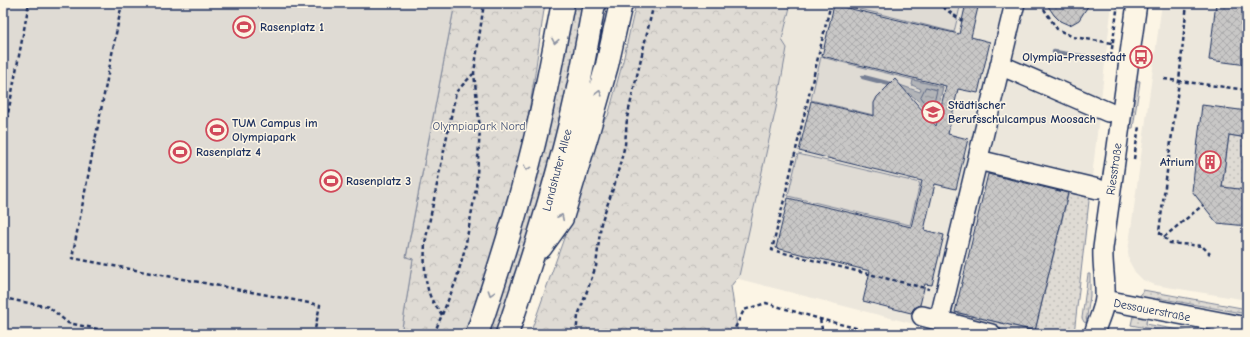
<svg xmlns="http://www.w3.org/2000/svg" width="1250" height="337" viewBox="0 0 1250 337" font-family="'Comic Neue',sans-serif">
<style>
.built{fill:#ece7dc}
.grass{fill:url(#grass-dots);stroke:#7d8599}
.forest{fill:url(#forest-crowns);stroke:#7d8599}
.garden{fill:#dfdbd4;stroke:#7d8599}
.water{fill:url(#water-ripples);stroke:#767f94}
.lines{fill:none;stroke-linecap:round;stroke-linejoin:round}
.shore{stroke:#576482;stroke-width:1}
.stream{stroke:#767f94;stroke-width:4.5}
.building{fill:url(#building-cross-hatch);stroke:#1b2f5e}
.minor-casing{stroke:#1b2f5e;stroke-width:22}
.highway-casing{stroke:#1b2f5e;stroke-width:25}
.path{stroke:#1b2f5e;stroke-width:2.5;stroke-dasharray:4 3;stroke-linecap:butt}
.minor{stroke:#fcf5e5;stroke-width:19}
.highway{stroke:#fcf5e5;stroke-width:22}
.oneway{stroke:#8c92a2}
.labels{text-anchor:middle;stroke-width:3;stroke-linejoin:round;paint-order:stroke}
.poi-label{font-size:12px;font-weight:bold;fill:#1b2f5e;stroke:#fcf5e5;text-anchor:start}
.park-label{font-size:12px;fill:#425176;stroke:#fcf5e5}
.street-label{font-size:12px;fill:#1b2f5e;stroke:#fcf5e5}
</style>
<defs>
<pattern id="grass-dots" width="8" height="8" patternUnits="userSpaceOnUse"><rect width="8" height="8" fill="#dfdbd4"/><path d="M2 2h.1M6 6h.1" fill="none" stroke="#bfbcb8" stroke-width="1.8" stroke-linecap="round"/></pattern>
<pattern id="forest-crowns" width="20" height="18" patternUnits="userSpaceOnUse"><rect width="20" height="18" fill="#dfdbd4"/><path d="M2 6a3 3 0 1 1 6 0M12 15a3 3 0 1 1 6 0" fill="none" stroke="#bfbcb8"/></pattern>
<pattern id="water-ripples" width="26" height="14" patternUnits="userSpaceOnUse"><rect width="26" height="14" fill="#b2b4b8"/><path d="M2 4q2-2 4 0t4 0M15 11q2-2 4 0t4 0" fill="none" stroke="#909399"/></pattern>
<pattern id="building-cross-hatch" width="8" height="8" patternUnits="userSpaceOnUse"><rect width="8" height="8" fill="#c8c7c6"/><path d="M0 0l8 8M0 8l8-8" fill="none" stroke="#ababac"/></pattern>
</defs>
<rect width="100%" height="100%" fill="#fcf5e5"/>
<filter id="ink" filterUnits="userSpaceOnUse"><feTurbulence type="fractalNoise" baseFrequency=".025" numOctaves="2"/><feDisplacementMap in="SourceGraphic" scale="8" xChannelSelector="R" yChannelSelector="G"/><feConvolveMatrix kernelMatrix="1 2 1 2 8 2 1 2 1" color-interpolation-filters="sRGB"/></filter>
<g filter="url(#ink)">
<!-- built -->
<path class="built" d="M791,3h321l-38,331h-121l-222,-57z
M1162,3h85v297l-92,-15 -12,-5 -8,-8 -6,-11 -1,-10z"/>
<!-- grass -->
<path class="grass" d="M573,3h11l-23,115 -21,79 -42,137h-12z
M604,3h8l-17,65h-2z
M1135,80l5,1 -7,47h-4z
M1229,135l18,3v52l-25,-3z
M1070,187l20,5 -16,142h-58l-60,-16 -1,-6 80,19z
M1088,274h2v22l-4,27 -2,-1 -2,-4z
M1143,290l104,19v5l-89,-16 -5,4 -14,-4z
M1133,316l14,2 -1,6 55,10h-23l-47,-9z"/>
<!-- forest -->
<path class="forest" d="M455,3h90c-7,46 -12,93 -22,139 -14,65 -35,130 -59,192h-63l12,-75 -7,-1z
M636,3h155l-9,37 5,8 -11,60 -37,168 -8,10 7,48h-208l40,-113 30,-96 8,-9 15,-55z"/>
<!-- garden -->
<path class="garden" d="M3,3h452l-49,254 7,2 -12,75h-398z
M835,3h126l-7,29z
M821,57l122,30 -11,42 -121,-29z
M798,154l122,29 -10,42 -122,-29z"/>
<!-- water -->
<path class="water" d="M913,80l30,7 -6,24 -11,1c-7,-13 -16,-19 -29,-24v-4l23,8 1,-3 -9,-4z"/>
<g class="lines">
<!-- shore -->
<path class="shore" d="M926,87l11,3 -4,17h-5l-7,-10z"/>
<!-- stream -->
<path class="stream" d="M1054,52l40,6
M863,77l31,8"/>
</g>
<!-- building -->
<path class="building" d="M966,3h13l-8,34 19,5 -12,51 -20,-4 -10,45 20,5 -12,50 -21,-5 -11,46 20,5 -12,50 -7,-1 -5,21 -6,3 -3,5 -48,-12 7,-30 -94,-23 12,-50 123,29 11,-46 -123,-30 12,-50 63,15v-13l3,-6 18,-18 41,47 10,-40 -124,-30 12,-51 125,29z
M1046,3h44l-11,17 -7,4 -3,1 -9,-4 -6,-6z
M1216,3h30l-3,23 4,1v38l-38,-5z
M1202,105l45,6v27l-18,-3 -7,52 25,3v36l-30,-3 -25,-32z
M988,174l80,19 -33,138 -80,-19z"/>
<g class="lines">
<!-- minor casing -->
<g class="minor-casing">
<path id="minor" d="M1000,65l108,47
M978,160l120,29
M1105,300l142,27
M922,316l69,18
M939,321l76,-318
M1094,334c3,-12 10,-24 11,-36 1,-17 -3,-33 -2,-50l34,-245"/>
</g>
<!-- highway casing -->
<g class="highway-casing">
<path id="highway" d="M541,247l21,-29 26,-86 19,-67 14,-62
M477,334c24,-70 46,-141 62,-212 9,-40 16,-79 24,-119
M507,334c23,-68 45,-136 62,-206 10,-41 18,-83 25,-125"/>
</g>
<!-- path -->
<path class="path" d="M122,3l-50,255 248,47 -6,29
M831,3l-59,247 157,39
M937,3l25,18
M1040,3l17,26 16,8 39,6
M1187,3l-8,78 -20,151 11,11 32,3 8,8
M830,5l9,-2
M1111,56l7,-53
M1164,79l83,11
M3,140l26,-137
M1134,159l5,-33
M1164,237l39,-32
M3,298l46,9 19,16 55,11
M442,315c-3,-5 -7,-9 -9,-13 -9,-15 -9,-43 -8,-59l31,-151 17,-18
M820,319l3,15
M434,334l22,-53 9,-33 11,-59 4,-60 -6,-56 10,-70
M576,334l2,-18 18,-50 5,-43 14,-40 10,-38 2,-27 27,-115
M732,334l12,-24 22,-7 54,16 59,15"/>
<!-- minor -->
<use href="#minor" class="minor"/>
<!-- highway -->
<use href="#highway" class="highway"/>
</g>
<!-- one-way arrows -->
<defs><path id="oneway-chevron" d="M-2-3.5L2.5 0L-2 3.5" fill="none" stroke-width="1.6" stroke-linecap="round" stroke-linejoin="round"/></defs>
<g class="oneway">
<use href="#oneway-chevron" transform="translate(555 41) rotate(101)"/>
<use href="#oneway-chevron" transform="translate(599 93) rotate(-75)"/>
<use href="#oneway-chevron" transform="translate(527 168) rotate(105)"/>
<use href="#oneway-chevron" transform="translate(561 217) rotate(-64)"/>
<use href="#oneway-chevron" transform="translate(491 293) rotate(108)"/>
</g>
</g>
<!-- icons -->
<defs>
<g id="stadium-ring" transform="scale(1.15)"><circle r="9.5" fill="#fcf5e5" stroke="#d1495b" stroke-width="1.5"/><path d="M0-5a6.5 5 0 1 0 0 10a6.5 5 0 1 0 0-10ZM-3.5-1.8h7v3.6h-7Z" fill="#d1495b"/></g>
<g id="bus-ring" transform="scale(1.15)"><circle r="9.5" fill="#fcf5e5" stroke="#d1495b" stroke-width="1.5"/><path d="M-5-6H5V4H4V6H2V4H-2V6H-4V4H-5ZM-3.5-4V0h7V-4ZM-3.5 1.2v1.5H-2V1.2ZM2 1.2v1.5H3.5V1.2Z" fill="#d1495b"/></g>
<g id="school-ring" transform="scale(1.15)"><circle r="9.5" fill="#fcf5e5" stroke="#d1495b" stroke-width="1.5"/><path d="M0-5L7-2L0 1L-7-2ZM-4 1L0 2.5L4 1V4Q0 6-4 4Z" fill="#d1495b"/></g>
<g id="building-ring" transform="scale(1.15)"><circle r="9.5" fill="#fcf5e5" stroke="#d1495b" stroke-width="1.5"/><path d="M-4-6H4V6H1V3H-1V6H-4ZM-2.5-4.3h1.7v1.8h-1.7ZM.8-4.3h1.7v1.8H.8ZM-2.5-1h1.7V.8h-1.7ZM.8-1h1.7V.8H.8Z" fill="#d1495b"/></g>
</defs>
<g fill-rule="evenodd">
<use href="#stadium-ring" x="244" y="27"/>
<use href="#bus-ring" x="1141" y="57"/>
<use href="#school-ring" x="933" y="112"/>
<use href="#stadium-ring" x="217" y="130"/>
<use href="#stadium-ring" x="180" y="152"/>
<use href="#building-ring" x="1210" y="162"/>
<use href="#stadium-ring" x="331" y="181"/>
</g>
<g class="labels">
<!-- poi labels -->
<g class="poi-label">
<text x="260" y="31">Rasenplatz 1</text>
<text x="1126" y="61" text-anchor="end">Olympia-Pressestadt</text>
<text x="948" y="109">Städtischer<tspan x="948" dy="14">Berufsschulcampus Moosach</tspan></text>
<text x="232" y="127">TUM Campus im<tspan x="232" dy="14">Olympiapark</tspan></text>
<text x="196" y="156">Rasenplatz 4</text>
<text x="1194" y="166" text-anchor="end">Atrium</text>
<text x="346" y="185">Rasenplatz 3</text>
</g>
<!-- park labels -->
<g class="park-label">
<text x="479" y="130">Olympiapark Nord</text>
</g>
<!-- street labels -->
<g class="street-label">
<text transform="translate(1114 169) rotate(-82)" y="4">Riesstraße</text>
<text transform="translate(557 170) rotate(-75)" y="4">Landshuter Allee</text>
<text transform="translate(1152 310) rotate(11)" y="4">Dessauerstraße</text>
</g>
</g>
<!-- margin -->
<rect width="1250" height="337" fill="none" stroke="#fcf5e5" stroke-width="16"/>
<rect x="8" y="8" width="1234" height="321" fill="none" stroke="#1b2f5e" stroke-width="1.5" filter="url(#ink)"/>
</svg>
